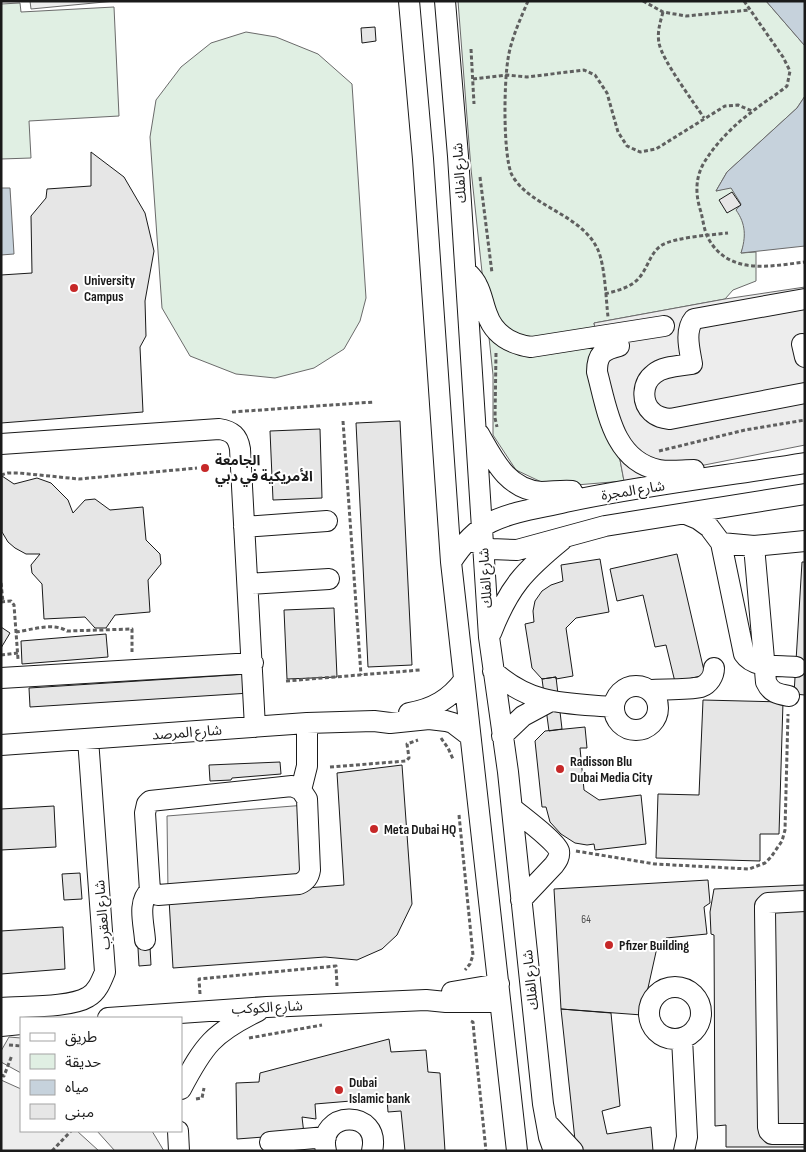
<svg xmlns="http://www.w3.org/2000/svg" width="806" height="1152" viewBox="0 0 806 1152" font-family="'Sofia Sans Condensed','Noto Sans Arabic',sans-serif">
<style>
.green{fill:#e0efe3;stroke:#6a6a6a}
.parking{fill:#ededed;stroke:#6a6a6a}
.water{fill:#c6d2dc;stroke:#6a6a6a}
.building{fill:#e6e6e6;stroke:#1a1a1a}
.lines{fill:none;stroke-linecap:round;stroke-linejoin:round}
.minor-casing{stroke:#1a1a1a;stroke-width:22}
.path{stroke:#5f5f5f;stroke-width:3;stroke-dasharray:4 2.5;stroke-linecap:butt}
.minor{stroke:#fff;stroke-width:20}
.poi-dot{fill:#c62828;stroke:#fff;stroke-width:2}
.labels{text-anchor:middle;stroke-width:4;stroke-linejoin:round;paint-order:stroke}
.number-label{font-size:11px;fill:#4d4d4d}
.street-label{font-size:14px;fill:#1a1a1a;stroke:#fff}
.poi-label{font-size:14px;font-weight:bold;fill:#1a1a1a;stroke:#fff;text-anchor:start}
</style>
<rect width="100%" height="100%" fill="#fff"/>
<!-- green -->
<path class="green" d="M458,1h308l39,45v50l-8,12 -70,64 -11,19 15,-4 11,17 -1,12 4,11v15l-4,11 15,-1v29l-23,9 -8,9 -131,24 30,158 -72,6 -36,-17 -23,-35v-60l-22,-206z
M20,3l1,9 93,-5 5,109 -90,5 2,37 -30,1v-155z
M246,32l30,5 42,17 34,30 14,214 -6,23 -16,28 -30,19 -39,10 -39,-4 -46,-18 -28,-48 -12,-171 6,-37 25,-33 30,-24z"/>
<!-- parking -->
<path class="parking" d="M30,1h85l-84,8z
M805,287v158l-181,36 -30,-158 131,-24z
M306,805l4,78 -142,9 -1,-76z
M9,1037l12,1v35l-20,-11v-11z
M1,1080l20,9v42h56l22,20h-98z
M97,1131h55l12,20h-49z"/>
<!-- water -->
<path class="water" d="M766,1h39v45z
M805,96v150l-64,7c5,-16 5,-29 -5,-43l5,-6 -10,-16 -15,3 11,-19 70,-64z
M1,188h9l4,66 -13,1z"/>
<!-- building -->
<path class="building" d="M375,27l1,14 -14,2 -1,-15z
M91,152l33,25 21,36 9,38 -9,50 1,35 -6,11 3,65 -142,11v-148l31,-2 -1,-57 15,-18 1,-9 44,-3z
M732,192l9,13 -14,8 -8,-13z
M400,421l12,244 -44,2 -12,-244z
M320,429l2,69 -49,2 -3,-69z
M2,476l12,8 23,-6 14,5 17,17 5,13 12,-13 10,-1 15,11 33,-3 3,33 14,14 1,10 -13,16 2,32 -35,3 -9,13h-11l-10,-11 -41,2 -2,-35 -10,-11 -1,-8 9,-11h-14l-11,-6 -7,-6 -6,-10z
M677,554l28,121 -30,7 -9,-37 -11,2 -12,-52 -26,6 -7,-32z
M600,559l9,53 -33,6 -10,10 7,48 -17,3v-2l-14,2 -10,-11 -7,-44 9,-2 -1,-11 2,-10 7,-10 9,-6 12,-4 -2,-16z
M802,562h3v133l-11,-1z
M334,608l3,69 -50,2 -3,-69z
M1,627l9,6 -9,15z
M106,634l2,23 -86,7 -1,-23z
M248,674l2,19 -220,14 -1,-19z
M556,677l6,52 -13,2 -7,-52z
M703,700l80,2 -4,132h-19v27l-104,-3 2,-64 41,1z
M585,727l2,21h-7l4,42 15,10 42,-5 5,49 -51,6 -1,-6 -7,1 -12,-2 -14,-9 -11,-12 -4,-15h-4l-7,-66 10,-10z
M280,762l1,12 -49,4 -1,2 -21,1 -1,-16z
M402,765l10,139 -15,31 -15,14 -25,11 -32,-3 -152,11 -4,-69 175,-14 -7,-112z
M54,806l2,41 -55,3v-41z
M80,873l2,26 -18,1 -2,-26z
M708,880l2,23 -6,4 3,27 -41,4 -10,14 -14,63 -81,-6 -7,-120z
M805,885v262h-79v-22l-11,1 -1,-191 -3,-1 -1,-22 4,-23z
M63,927l2,42 -64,5v-43z
M150,947l1,18 -12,1 -1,-18z
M561,1009l50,4 9,93 -18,5 5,23 44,-7 2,24h-71l-7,-11z
M389,1039l2,13 35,-2 2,22 12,1 5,78h-40l-4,-40 -13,1 -1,-14 -72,6 1,15 -14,-2 2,17 -67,5 -1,-56 23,-1 1,-9z"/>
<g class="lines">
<!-- minor casing -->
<g class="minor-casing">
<path id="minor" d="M409,1l14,158 28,403 66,589
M445,1l13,155 31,481 19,135 35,332 6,33 5,14
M467,272c4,4 8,8 10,13 5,9 6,19 10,29 7,21 24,30 44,33l133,-21
M805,299l-111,20c-10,12 -4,32 -2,45 -12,2 -29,2 -38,10 -12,9 -13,28 -2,38 5,5 11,6 18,7l135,-26
M802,344l3,13
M619,346c-16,4 -22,8 -22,26 10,37 16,89 62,98 11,2 24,0 35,0
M479,434c15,26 28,55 62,58 11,0 21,-2 31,-1
M1,444l218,-15c13,2 19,7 21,20l15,278
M686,514l12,5 11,8 12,16 23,111c10,15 35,11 52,13
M244,527l83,-6
M472,541l19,8 26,1 88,-24 200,-32
M721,543l33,3 51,-5
M754,546l12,136c5,11 12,12 23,14
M451,562c11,-17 23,-31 40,-40 23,-11 49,-14 74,-20 79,-17 160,-26 240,-39
M248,584l81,-5
M491,633c18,-46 33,-62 71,-93
M493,671c39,35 73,32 121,36
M1,678l252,-15
M614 708a22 22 0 1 1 44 0a22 22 0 1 1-44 0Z
M649,690c15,-1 38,0 52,-3 8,-3 13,-11 13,-19
M409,713c24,-4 41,-14 55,-33
M502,736l21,-20 26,-14
M1,745l306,-22 67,-2 16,2 39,-4 17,2 7,2 17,13
M292,786l9,4 6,9 3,71c-1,7 -4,11 -11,14l-141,11 -8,-4 -5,-78 2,-9 3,-3z
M301,790l6,-24v-43
M512,808c8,7 46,35 47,43 1,6 -2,10 -5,14l-33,35
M805,901l-37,2 -3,3v5l3,216 1,4 3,3h33
M145,940c-1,-16 -8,-38 5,-49
M649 1013a26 26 0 1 1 52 0a26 26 0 1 1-52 0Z
M452,992l47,-8
M1,1008c22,-2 69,0 87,-11 9,-5 13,-15 17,-25l-17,-233
M108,1018l159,-11 159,-7 20,2h54
M1,1026l20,-2
M682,1038l5,99 -3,14
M181,1089c23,-44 32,-56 77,-78
M547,1123l26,28
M178,1131l1,20
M270,1142l56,-5
M326,1151c-10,-41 56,-43 46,0"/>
</g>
<!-- path -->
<path class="path" d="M528,1c-8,19 -17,38 -20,58 -4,24 -5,91 3,114 2,5 7,11 11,15 23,22 62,31 76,62 7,16 8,49 10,67
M643,1l20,11 23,4 63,-6
M744,1l39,56 7,14 -3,15c-11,9 -23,16 -34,25 -18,13 -36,31 -48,50 -10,16 -10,33 -4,51 2,8 3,18 7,26 21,38 62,28 97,24
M663,12c-3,11 -6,20 -4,31 3,17 34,58 45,75
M471,49l3,55
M473,79l34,-4 20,2 57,-7 11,5 12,18 11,39 9,14 13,6 16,-3 69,-43 13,-1 14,6
M480,177l12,96
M605,294c14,-4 29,-7 37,-20 7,-10 9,-22 20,-29 14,-8 49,-10 66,-12
M496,353l-1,65 2,9
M232,412l142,-10
M343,421l18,254
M659,451l86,-21 60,-10
M1,475l7,-2h11l60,6 118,-11
M1,583l2,19
M1,602l10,-1 3,4 4,54
M16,632c15,-2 37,-10 51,-1l65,-2v23
M1,655l17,-2
M286,681l134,-11
M441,738l7,10 5,11
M330,767l76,-6 3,-3 -2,-14 11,-4
M459,815l14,140 -3,9 -5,6
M576,851l79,13 94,5 16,-6 6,-6 11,-16 3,-11 3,-116
M200,994l-1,-15 137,-13 1,20
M471,1021l2,1 1,12 12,117
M249,1038l73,-13
M9,1045l12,1
M1,1075l3,1 8,-21
M196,1099l6,-1 2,-10
M52,1151l19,-20"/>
<!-- minor -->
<use href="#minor" class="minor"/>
</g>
<!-- markers -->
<g class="poi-dot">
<circle cx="74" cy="288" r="5"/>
<circle cx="205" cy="468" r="5"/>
<circle cx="560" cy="769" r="5"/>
<circle cx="374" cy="829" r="5"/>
<circle cx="609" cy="945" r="5"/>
<circle cx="339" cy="1090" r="5"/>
</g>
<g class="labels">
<!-- number labels -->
<g class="number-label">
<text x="586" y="923">64</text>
</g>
<!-- street labels -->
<g class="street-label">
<text transform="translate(459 173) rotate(-94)" y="5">شارع الفلك</text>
<text transform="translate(633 490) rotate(-9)" y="5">شارع المجرة</text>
<text transform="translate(485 578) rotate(-94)" y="5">شارع الفلك</text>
<text transform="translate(187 732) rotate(-4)" y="5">شارع المرصد</text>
<text transform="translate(102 915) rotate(-95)" y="5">شارع العقرب</text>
<text transform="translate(530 980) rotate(-96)" y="5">شارع الفلك</text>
<text transform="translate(267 1007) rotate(-3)" y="5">شارع الكوكب</text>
</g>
<!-- poi labels -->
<g class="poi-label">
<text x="84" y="285">University<tspan x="84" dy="16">Campus</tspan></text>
<text x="215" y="465">الجامعة<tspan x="215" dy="16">الأمريكية في دبي</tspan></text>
<text x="570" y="766">Radisson Blu<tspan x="570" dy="16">Dubai Media City</tspan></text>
<text x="384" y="834">Meta Dubai HQ</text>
<text x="619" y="950">Pfizer Building</text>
<text x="349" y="1087">Dubai<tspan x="349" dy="16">Islamic bank</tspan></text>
</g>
</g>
<!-- border -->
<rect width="806" height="1152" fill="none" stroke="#1a1a1a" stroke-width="5"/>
<!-- legend -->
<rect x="20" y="1017" width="162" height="115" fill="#ffffff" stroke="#a3a3a3"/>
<rect x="30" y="1033" width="25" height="8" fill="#ffffff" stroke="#a3a3a3"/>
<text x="65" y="1042" font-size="15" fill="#1a1a1a">طريق</text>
<rect x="30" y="1054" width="25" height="15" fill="#e0efe3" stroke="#a3a3a3"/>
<text x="65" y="1067" font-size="15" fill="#1a1a1a">حديقة</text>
<rect x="30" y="1080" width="25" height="15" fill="#c6d2dc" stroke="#a3a3a3"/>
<text x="65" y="1092" font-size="15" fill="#1a1a1a">مياه</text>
<rect x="30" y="1104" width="25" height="15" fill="#e6e6e6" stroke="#a3a3a3"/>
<text x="65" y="1117" font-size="15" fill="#1a1a1a">مبنى</text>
</svg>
